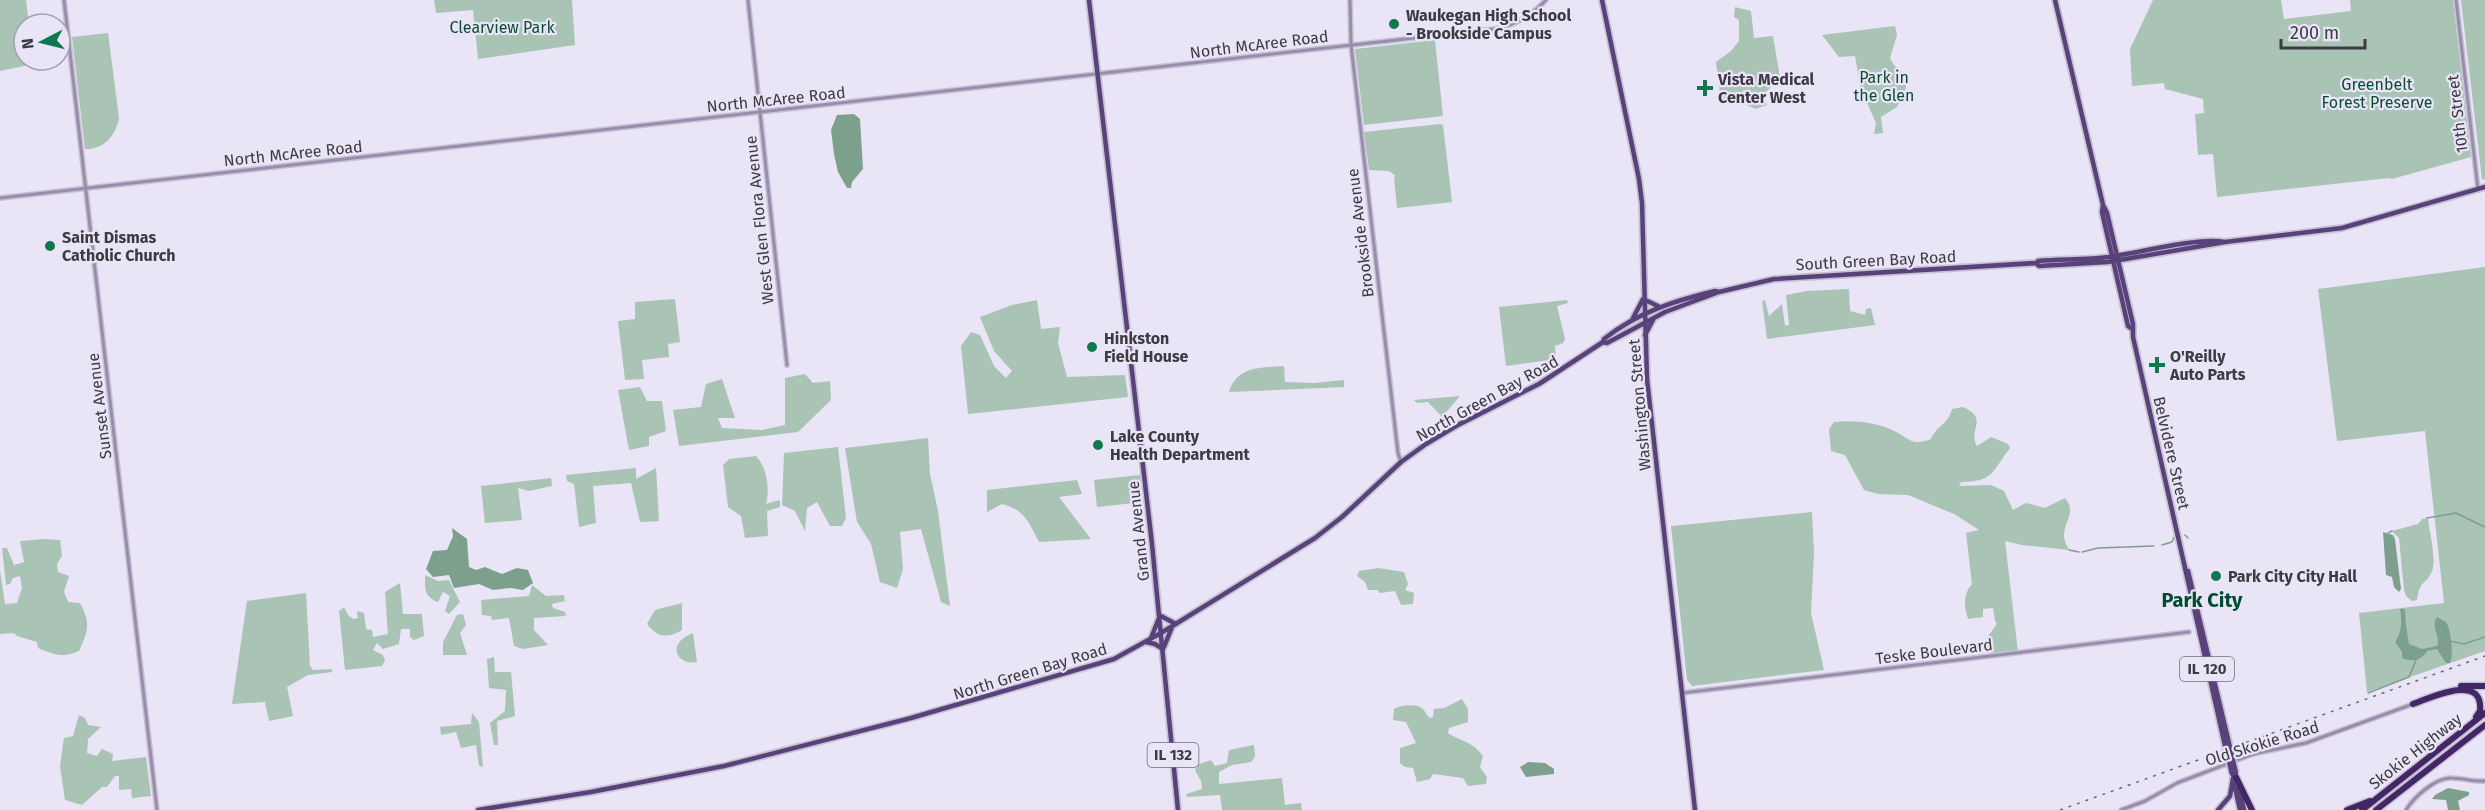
<svg xmlns="http://www.w3.org/2000/svg" width="2485" height="810" viewBox="0 0 2485 810" font-family="'Fira Sans',sans-serif">
<style>
.green{fill:#a9c3b5}
.water{fill:#7da08d}
.lines{fill:none;stroke-linecap:round;stroke-linejoin:round}
.stream{stroke:#7da08d;stroke-width:1.5}
.minor-casing{stroke:#c7c2d3;stroke-width:6}
.major-casing{stroke:#c7c2d3;stroke-width:8}
.highway-casing{stroke:#c7c2d3;stroke-width:9}
.minor{stroke:#988dad;stroke-width:3}
.major{stroke:#584279;stroke-width:4.5}
.highway{stroke:#422666;stroke-width:6}
.rail{stroke:#6a6772;stroke-width:1.5;stroke-dasharray:3 6;stroke-linecap:butt}
.major-bridge-casing{stroke:#c7c2d3;stroke-width:8;stroke-linecap:butt}
.major-bridge{stroke:#584279;stroke-width:4.5}
.poi-dot{fill:#107851;stroke:#eae4f7;stroke-width:2}
.labels{text-anchor:middle;stroke-width:4.5;stroke-linejoin:round;paint-order:stroke}
.shield{fill:#eae4f7;stroke:#706d78;stroke-width:1.5}
.shield-label{font-size:15px;font-weight:bold;fill:#3c3a42}
.poi-label{font-size:16px;font-weight:bold;fill:#3c3a42;stroke:#eae4f7;text-anchor:start}
.park-label{font-size:16px;fill:#094e33;stroke:#eae4f7}
.street-label{font-size:16px;fill:#3c3a42;stroke:#eae4f7}
.quarter-label{font-size:20px;font-weight:bold;fill:#014b30;stroke:#eae4f7}
</style>
<rect width="100%" height="100%" fill="#eae4f7"/>
<!-- green -->
<path class="green" d="M0,0h26l3,24h-5v36h10v4l-34,7z
M434,0h138l3,45 -97,14 -5,-49 -37,3z
M2153,0h128l3,19 67,-8 -1,-11h103l18,157 -79,22 -4,-1 -171,19 -4,-43 -15,1 -3,-41 9,-1 -1,-14 -38,-10 -1,-6 -32,3 -2,-37z
M2461,0h24v179l-3,1z
M1735,7l16,4 3,27 19,-2 7,42 -17,17 4,10 -11,4 -14,-6 2,-14 -7,13 -16,-1 -5,-39 15,-11 8,-10v-21l-5,-3z
M1895,26l2,9 -7,23 4,7 12,11v12l-9,19 -16,10 2,16 -9,1 2,-11 -15,-34 -6,-33 -16,1 -17,-22z
M108,33l11,85c-3,17 -15,32 -34,31l-13,-112z
M1435,40l8,76 -79,9 -9,-76z
M1440,124l3,1 9,77 -55,6 -3,-31 2,-1 -7,-5 -20,-1 -5,-38z
M2485,267v384l-118,41 -8,-79 85,-10 -19,-172 -88,10 -19,-152z
M1849,289l1,22 15,4 1,-6 5,-1 4,17 -108,14 -5,-38 3,-1 4,16 13,-12 3,22 4,-1 -3,-30 21,-4z
M675,299l5,43 -12,2 1,13 -27,3 2,19 -19,1 -7,-59 17,-2v-17z
M1037,300l4,29 19,-2 -2,16 9,34 58,-2 3,22 -160,17 -7,-68 10,-14 9,3 14,31 12,12 6,-7 -18,-20 -14,-34 32,-12z
M1567,300l1,3 -11,3 8,33 -2,4 -8,3 1,13 -50,7 -7,-59z
M1284,366l1,16 29,1 30,-3v7l-115,5c8,-26 31,-24 55,-26z
M805,374l8,9 17,-2 1,19 -33,32 -119,14 -6,-36 28,-3 5,-23 16,-5 13,39h-17l4,10 40,2 23,-5v-47z
M640,387l7,14h15l4,30 -17,6v9l-20,4 -11,-60z
M1460,396l-18,21 -14,-15 -11,1 -3,-3z
M1963,407c27,12 4,23 14,39l14,-9 17,7 2,4c-18,23 -16,34 -49,34l-2,4 32,-1 13,6 9,19 13,-7 19,5 20,-10c12,14 -1,23 -1,38 0,5 3,9 5,14l-47,-5 -17,-4 13,111 -27,3 -2,-20 8,-11 -2,-3 -2,-13 -10,1v8l-15,2c-4,-13 -5,-25 4,-35l-6,-51 13,-3 -25,-16 -46,-19 -30,-1 -14,-4 -19,-35 -14,-4 -2,-22 5,-7c18,-2 45,0 62,10 15,8 16,14 35,7 6,-14 16,-13 21,-30z
M928,438l2,36 8,37 12,95 -9,-4 -20,-73 -21,3 3,37 -6,19 -17,-6 -9,-38 -14,-22 -12,-74z
M838,447l8,71 -4,8h-12l-13,-24 -10,6 -2,23 -10,-20 -13,-6 2,-52z
M756,456c11,12 14,32 10,48l14,-4v7l-13,4 1,25 -23,2 -4,-22 -13,-9 -5,-42 6,-6z
M636,468v11l20,-11 3,53 -19,1 -9,-39 -38,3 3,37 -17,4 -5,-43 -7,-3 -1,-6z
M1140,475l3,27 -46,5 -3,-27z
M551,478l1,8 -23,5 -11,-3 4,32 -37,3 -4,-37z
M1077,480l5,14 -23,3 32,42 -52,3c-11,-21 -14,-32 -37,-38l-15,8v-22z
M1812,512l2,41 -3,60 13,57 -132,16 -5,-6 -16,-154z
M2428,518c1,11 9,44 4,53 -6,15 -12,7 -15,29l-5,1 -6,-5 -2,-6 -5,-52 -7,-7 26,-7 4,-5z
M45,539l15,1 2,16 -5,8 1,8 11,4 -5,16 4,10 12,1c11,20 8,28 -1,48 -15,7 -25,4 -41,-3l-1,-6 -20,-6 -3,-3 -14,1v-64l5,34 12,-1 5,-15 -2,-12 -7,2 -3,6 -4,1 -4,-37h5l7,17 10,-3 -4,-21z
M1378,568l26,4 4,12 -3,6 9,3 -1,11 -12,1 -6,-14 -15,2 -3,-3h-9l-3,-8 -8,-6 2,-5z
M425,575l13,6 11,-1 11,22 -11,12 -4,-3 5,-15 -7,-4 -5,10c-14,-5 -13,-14 -13,-27z
M400,583l3,31h19l2,22 -10,4 -4,-3v-8h-9l-2,15 -16,5 -6,-6 -4,7 10,5 2,5 -3,6 -37,4 -6,-59 5,-4 4,8 5,4 5,-1 -1,-7 7,2 2,16 6,1 1,7 15,-3 -3,-42z
M532,585l14,11 18,-1 1,6 -13,3 1,4 12,4 1,4 -32,2v12l14,15 -25,4 -9,-3 -5,-28 -17,2 -1,-4 -9,-1 -1,-15 48,-4z
M306,593l4,73 3,4 19,-1v3l-24,3 -21,12 6,29 -24,5 -4,-19 -33,2 15,-103z
M682,603v27c-15,9 -25,7 -35,-6l8,-14z
M463,614l3,11 -6,8 7,22h-24v-13l14,-27z
M693,633l4,29c-20,4 -32,-18 -4,-29z
M494,657l1,15h16l4,44 -18,5 1,24h-4l-4,-22 15,-12 1,-21 -17,-2 -2,-29z
M1462,699l6,10v13l-19,6 -1,5c13,9 23,7 35,23l-3,11 7,10 -1,7 -18,2 -5,-8 -30,-4 -3,5 -13,3 -4,-14 -8,-1 -5,-4v-15l16,-5 -10,-21 -13,-2 1,-11c7,-4 24,-6 30,1 2,3 3,6 6,8l3,-1 1,-8 10,-1z
M472,713l7,9 4,45 -4,-1 -3,-21 -15,3 -5,-16 -15,3 -1,-8 31,-3z
M79,715l6,3 3,7 13,2 -13,12 -1,14 10,3 5,-7 11,5 -1,7 34,-4 5,39 -19,2 -1,-9 -12,1v-14h-4l-8,11h-5l-20,18 -17,-5 -5,-34 4,-28 9,-2z
M1254,745l1,12 -4,5 -19,3 -13,7v12l63,-6 3,27 16,-2 1,7h-80l-2,-15 -33,2 -1,-3 16,-5 -1,-8 -6,-11 4,-6 12,-4 4,6 12,-3 2,-13z"/>
<!-- water -->
<path class="water" d="M854,114l6,5 3,50 -11,13 -1,6h-4l-9,-16 -4,-18 -3,-24 6,-15z
M452,528l15,11 2,28 7,3 9,-3 17,7 15,-6 11,2 5,13 -10,7 -12,-2 -18,2 -14,-6 -25,4 -5,-13 -16,2 -7,-8 7,-18 14,-1 6,-14z
M2383,532l10,3 2,4 6,50 -2,3 -5,-5 -2,-10 -6,-2z
M2400,609h5c0,12 2,23 4,35l13,5 15,-3c4,-10 -7,-20 0,-29l9,5c5,7 8,34 4,41h-4l-9,-14 -10,2c-6,10 -15,11 -25,7v-6l-7,-10c7,-11 7,-20 5,-33z
M1528,762l17,1 9,6v5l-28,3 -6,-10z
M2448,788l21,4v3l-11,6 2,9h-12l-2,-10 -14,-1 3,-4z"/>
<g class="lines">
<!-- stream -->
<path class="stream" d="M2427,518l29,-5 29,14
M2388,533l4,-2
M2185,535l3,3
M2162,545l10,-3 2,-5
M2069,550l10,2
M2082,552l16,-4 56,-2
M2450,641l14,3 21,-7
M2368,693l41,-16 7,-17"/>
<!-- minor casing -->
<g class="minor-casing">
<path id="minor" d="M64,0l93,810
M748,0l39,365
M1350,0l1,45 47,408 3,9
M2456,0l22,189
M0,198l1494,-169c22,-4 37,-13 52,-29
M1682,693l507,-61
M2121,810l24,-9 32,-18 76,-29 53,-11 107,-39
M2406,810c8,-13 30,-33 46,-32 11,0 21,4 33,3"/>
</g>
<!-- major casing -->
<g class="major-casing">
<path id="major" d="M1089,0l63,544 26,266
M1602,0l37,179 3,24 5,176 48,431
M2055,0l48,205 4,8 26,111v13l91,404
M2103,205l-1,7 26,114 4,3
M2036,263l3,3 69,-4 117,-20 117,-14 143,-41
M1633,318l10,-19 15,7
M1645,335l9,-17
M1603,342l1,-3c34,-27 70,-38 111,-48l4,1
M2188,571l40,168
M1159,615l17,9
M1151,638l8,-20
M1146,642l9,2 8,5
M1164,647l8,-20
M2234,783l6,27
M2239,786l5,24
M478,810l113,-18 133,-26 187,-48 203,-59 47,-26 154,-95 27,-21 59,-55 25,-18 30,-18 83,-42 64,-42 4,1 58,-31 54,-20 55,-13 262,-16 2,-2c24,-2 48,-1 71,-4 30,-4 89,-20 116,-15
M2218,810l12,-14 3,-18"/>
</g>
<!-- highway casing -->
<g class="highway-casing">
<path id="highway" d="M2461,686h24
M2413,704c17,-6 71,-32 67,7l-4,6
M2236,777l16,33
M2347,810l23,-9
M2362,810l123,-97
M2376,810l109,-85"/>
</g>
<!-- minor -->
<use href="#minor" class="minor"/>
<!-- major -->
<use href="#major" class="major"/>
<!-- highway -->
<use href="#highway" class="highway"/>
<!-- rail -->
<path class="rail" d="M2060,810l425,-154"/>
<!-- major-bridge casing -->
<g class="major-bridge-casing">
<path id="major-bridge" d="M2228,739l8,34
M2224,741l8,33"/>
</g>
<!-- major-bridge -->
<use href="#major-bridge" class="major-bridge"/>
</g>
<!-- markers -->
<g class="poi-dot">
<circle cx="1394" cy="24" r="6"/>
<path d="M1702 79h6v6h6v6h-6v6h-6v-6h-6v-6h6z"/>
<circle cx="50" cy="246" r="6"/>
<circle cx="1092" cy="347" r="6"/>
<path d="M2154 356h6v6h6v6h-6v6h-6v-6h-6v-6h6z"/>
<circle cx="1098" cy="445" r="6"/>
<circle cx="2216" cy="576" r="6"/>
</g>
<g class="labels">
<!-- shield labels -->
<g class="shield">
<rect x="2180" y="657" width="54" height="24" rx="4.5"/>
<rect x="1147.5" y="743" width="51" height="24" rx="4.5"/>
</g>
<g class="shield-label">
<text x="2207" y="674">IL 120</text>
<text x="1173" y="760">IL 132</text>
</g>
<!-- poi labels -->
<g class="poi-label">
<text x="1406" y="21">Waukegan High School<tspan x="1406" dy="18">- Brookside Campus</tspan></text>
<text x="1718" y="85">Vista Medical<tspan x="1718" dy="18">Center West</tspan></text>
<text x="62" y="243">Saint Dismas<tspan x="62" dy="18">Catholic Church</tspan></text>
<text x="1104" y="344">Hinkston<tspan x="1104" dy="18">Field House</tspan></text>
<text x="2170" y="362">O'Reilly<tspan x="2170" dy="18">Auto Parts</tspan></text>
<text x="1110" y="442">Lake County<tspan x="1110" dy="18">Health Department</tspan></text>
<text x="2228" y="582">Park City City Hall</text>
</g>
<!-- park labels -->
<g class="park-label">
<text x="502" y="33">Clearview Park</text>
<text x="1884" y="83">Park in<tspan x="1884" dy="18">the Glen</tspan></text>
<text x="2377" y="90">Greenbelt<tspan x="2377" dy="18">Forest Preserve</tspan></text>
</g>
<!-- street labels -->
<g class="street-label">
<text transform="translate(1259 44) rotate(-7)" y="6">North McAree Road</text>
<text transform="translate(776 99) rotate(-6)" y="6">North McAree Road</text>
<text transform="translate(2457 114) rotate(-97)" y="6">10th Street</text>
<text transform="translate(293 153) rotate(-6)" y="6">North McAree Road</text>
<text transform="translate(759 220) rotate(-96)" y="6">West Glen Flora Avenue</text>
<text transform="translate(1360 233) rotate(-97)" y="6">Brookside Avenue</text>
<text transform="translate(1876 260) rotate(-3)" y="6">South Green Bay Road</text>
<text transform="translate(1487 398) rotate(-29)" y="6">North Green Bay Road</text>
<text transform="translate(1639 405) rotate(-95)" y="6">Washington Street</text>
<text transform="translate(99 406) rotate(-97)" y="6">Sunset Avenue</text>
<text transform="translate(2172 453) rotate(77)" y="6">Belvidere Street</text>
<text transform="translate(1138 531) rotate(-96)" y="6">Grand Avenue</text>
<text transform="translate(1934 651) rotate(-7)" y="6">Teske Boulevard</text>
<text transform="translate(1030 671) rotate(-17)" y="6">North Green Bay Road</text>
<text transform="translate(2262 743) rotate(-17)" y="6">Old Skokie Road</text>
<text transform="translate(2415 751) rotate(-38)" y="6">Skokie Highway</text>
</g>
<!-- quarter labels -->
<g class="quarter-label">
<text x="2202" y="607">Park City</text>
</g>
</g>
<!-- north arrow -->
<g transform="translate(42 42) rotate(263)"><circle r="28" fill="#eae4f7" stroke="#a4a0af" stroke-width="1.5"/>
<path d="M0-4.5L10 22L0 15L-10 22Z" fill="#107851"/>
<text y="-9" font-size="16" font-weight="bold" text-anchor="middle" fill="#3c3a42">N</text>
</g>
<!-- scale -->
<path d="M2281 39v9h84v-9" fill="none" stroke="#3c3a42" stroke-width="3"/>
<text x="2290" y="39" font-size="18" fill="#3c3a42" stroke="#eae4f7" stroke-width="4.5" paint-order="stroke">200 m</text>
</svg>
